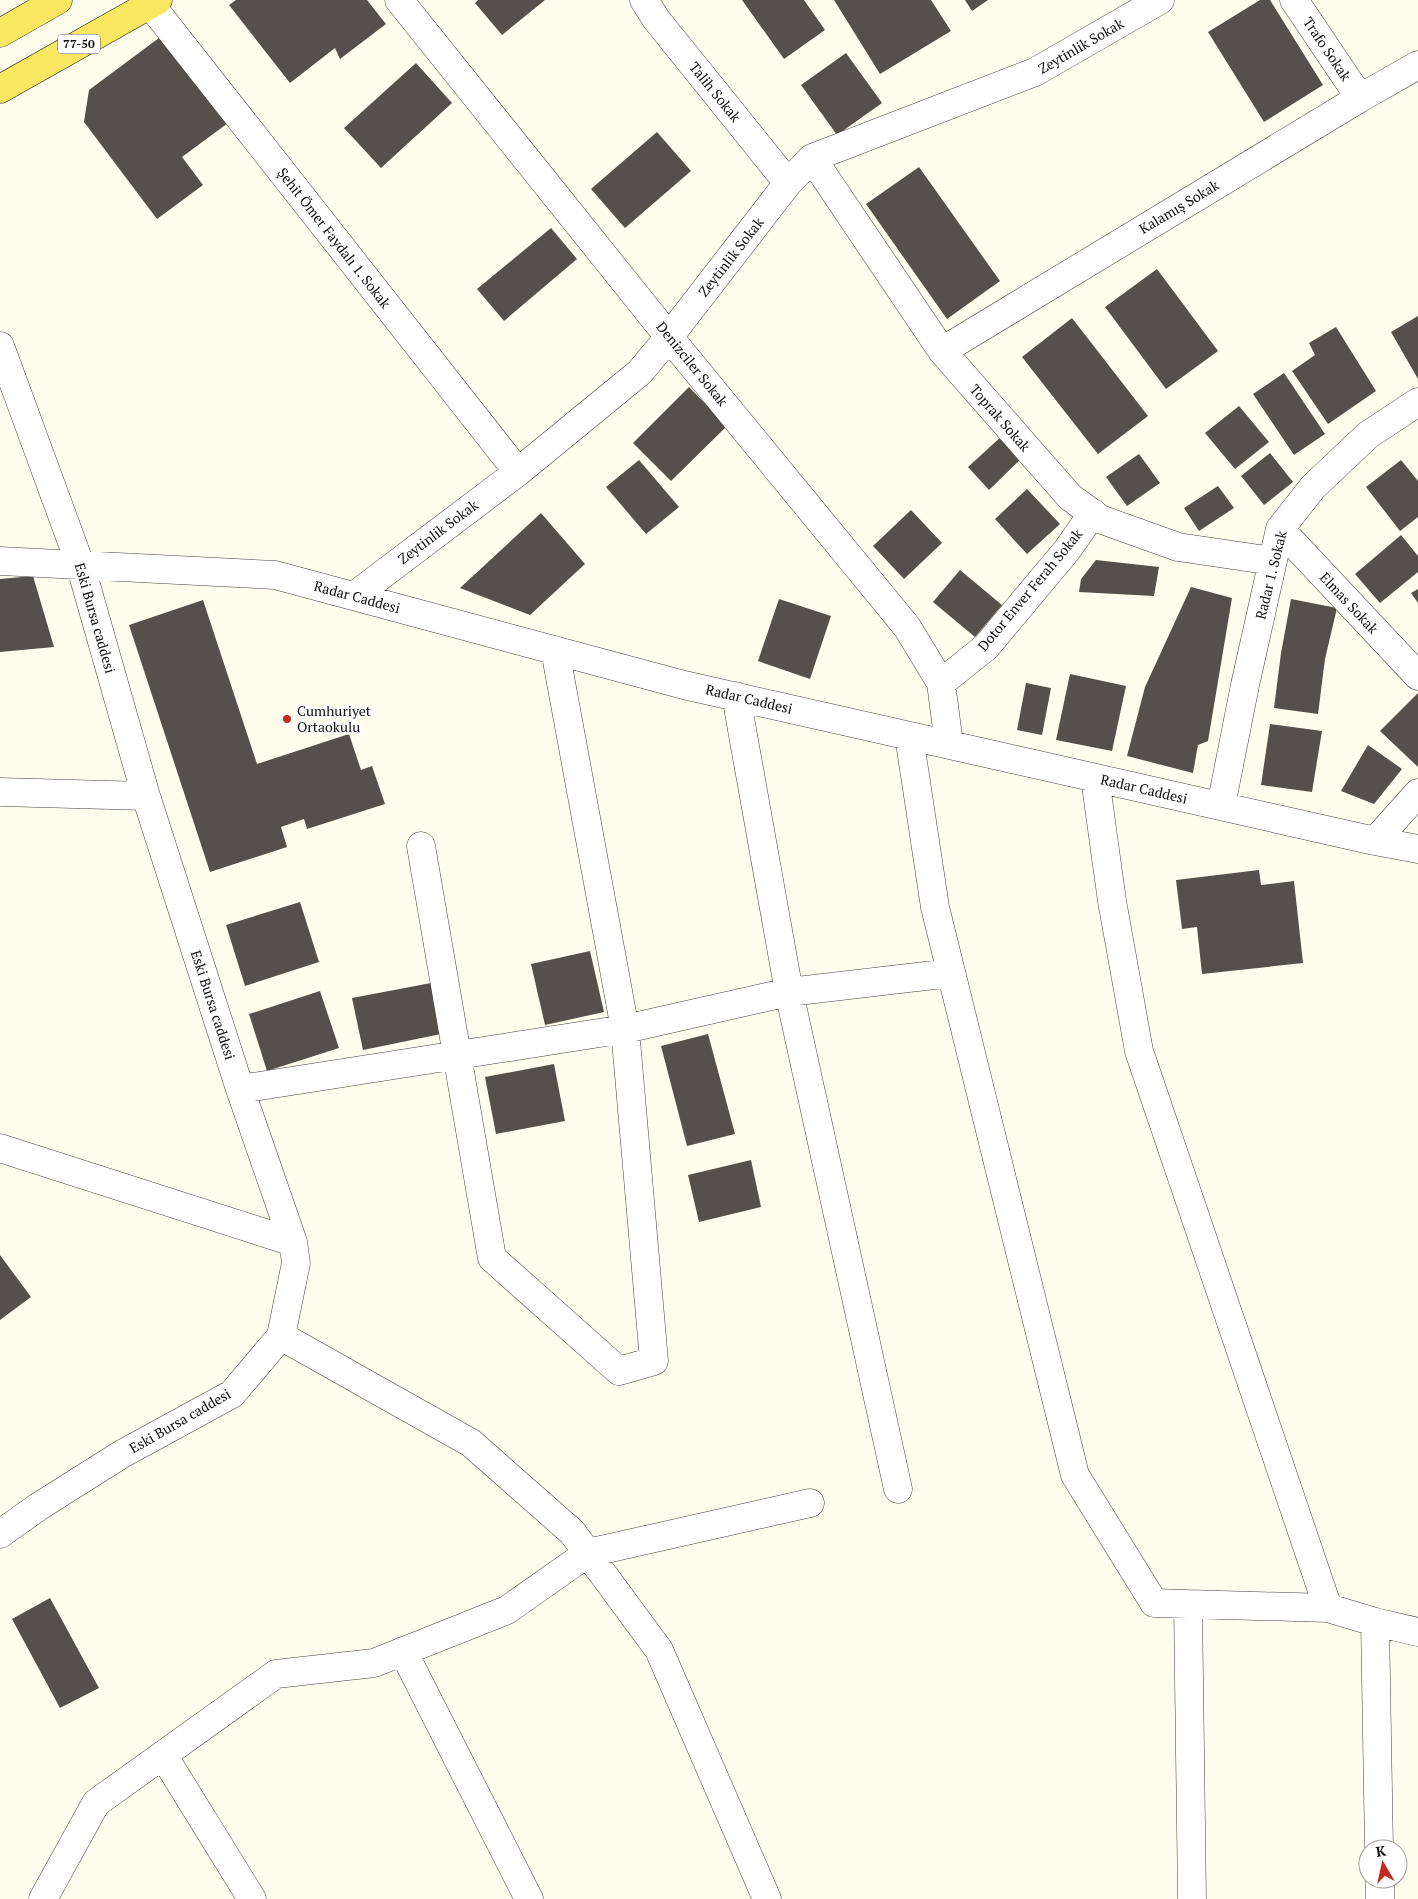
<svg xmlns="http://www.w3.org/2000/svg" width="1418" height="1899" viewBox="0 0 1418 1899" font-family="'PT Serif',serif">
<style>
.building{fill:#56504a}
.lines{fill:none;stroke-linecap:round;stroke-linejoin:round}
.minor-casing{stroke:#414141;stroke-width:29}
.primary-casing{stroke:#1f1f1f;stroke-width:29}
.minor{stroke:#fff;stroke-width:28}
.primary{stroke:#fbe662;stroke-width:28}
.poi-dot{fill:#c12c22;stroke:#fff;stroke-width:2}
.labels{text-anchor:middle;stroke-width:5;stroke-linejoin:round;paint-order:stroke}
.shield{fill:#fff;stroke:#565656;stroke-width:1}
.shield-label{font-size:12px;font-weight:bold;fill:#0e0e0e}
.street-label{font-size:14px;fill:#0e0e0e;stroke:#fff}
.poi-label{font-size:14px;fill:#0e0e0e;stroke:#fff;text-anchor:start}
</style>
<rect width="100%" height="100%" fill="#fffdee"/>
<!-- building -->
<path class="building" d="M236,0h131l19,24 -46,35 -5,-11 -45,35 -61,-78z
M478,0h67l-43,35 -27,-32z
M742,0h62l21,30 -41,29z
M834,0h97l20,31 -71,43z
M965,0h23l-16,11z
M1260,0h10l53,85 -59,37 -56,-90z
M163,35l65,88 -46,34 21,28 -46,34 -73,-97 5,-32z
M846,53l36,50 -45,32 -36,-50z
M416,63l36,40 -71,65 -37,-40z
M657,132l34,39 -66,57 -34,-39z
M919,167l81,114 -53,38 -81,-115z
M551,228l26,31 -73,62 -27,-32z
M1157,269l61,82 -52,38 -61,-82z
M1418,316v63l-27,-47z
M1072,318l76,98 -50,38 -76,-97z
M1336,327l40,64 -48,33 -36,-53 23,-16 -6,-12z
M1284,373l41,61 -31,21 -41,-61z
M689,387l38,39 -56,55 -38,-38z
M1239,406l30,36 -34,27 -30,-36z
M1003,435l20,22 -34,33 -21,-23z
M1270,453l23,29 -29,23 -23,-29z
M1139,454l21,29 -33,23 -21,-29z
M639,460l40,47 -33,27 -40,-47z
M1401,460l17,21v36l-18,14 -34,-44z
M1218,486l16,22 -35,23 -15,-23z
M1027,489l33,35 -33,30 -32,-35z
M911,510l31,33 -38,36 -31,-33z
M541,513l44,51 -55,51 -70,-27z
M1401,535l17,21v16l-38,31 -25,-29z
M1096,560l63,7 -5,29 -75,-4 2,-13z
M960,570l42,35 -27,32 -42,-35z
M33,576l21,71 -54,5v-73z
M1191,587l41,11 -24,143 -10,4 -5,28 -66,-17 18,-69z
M1418,589v14l-7,-10z
M779,599l52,17 -21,63 -52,-18z
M1291,599l46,9 -12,51 -7,55 -44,-6 7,-55z
M203,600l54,164 92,-30 12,36 11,-4 13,38 -78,25 -3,-10 -23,8 6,20 -77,25 -81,-247z
M1070,674l56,12 -14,65 -56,-11z
M1026,683l25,5 -9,47 -25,-5z
M1418,693v74l-38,-36z
M1270,724l52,7 -10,61 -51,-7z
M1368,745l34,24 -28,35 -33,-13z
M1259,870l2,15 33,-4 9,82 -101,11 -5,-47 -15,2 -6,-49z
M300,902l19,60 -74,24 -19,-61z
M590,951l14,61 -59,13 -14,-61z
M431,983l10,51 -78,16 -11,-52z
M320,991l19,57 -72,23 -18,-57z
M708,1034l27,100 -48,12 -26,-100z
M554,1064l11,57 -69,13 -11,-57z
M751,1160l10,47 -62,15 -11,-47z
M0,1255l31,42 -31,23z
M50,1598l49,90 -39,20 -48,-89z"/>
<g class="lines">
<!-- minor casing -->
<g class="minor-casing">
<path id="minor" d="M399,0l270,337 238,290 34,56 8,61
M644,0l12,19 132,164
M1294,0l66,98
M150,4l368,468
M812,158l130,193 128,146 30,22 78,28 95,14
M0,346l80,218 66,232 94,293 53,153 3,21 -15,73 -49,58 -110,60 -84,53 -38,27
M942,351l418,-253 58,-33
M1280,529l138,147
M0,561l275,14 409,110 691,156 43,8
M354,596l164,-124 122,-100 29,-35 119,-154 24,-25 223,-86 125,-72
M941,683l45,-36 81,-97 26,-37
M736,696l53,296 109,497
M909,736l26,171 140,568 79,128 174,5 47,14 43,10
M1095,778l17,123 27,150 189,557
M0,792l146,4
M1221,806l24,-121 35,-156 33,-42 55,-52 50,-33
M1375,841l43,-48
M421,846l71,412 127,113 35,-10 -29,-332 -70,-379
M240,1089l385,-60 164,-37 162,-19
M0,1148l293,94
M281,1336l190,107 101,89 87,118 108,249
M1188,1604l4,295
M1375,1622l4,227
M403,1651l126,248
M163,1755l89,144
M1380,1879v20
M43,1899l53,-96 180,-129 98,-11 133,-53 81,-57 222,-50"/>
</g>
<!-- primary casing -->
<g class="primary-casing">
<path id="primary" d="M0,33l58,-33
M0,89l158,-89"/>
</g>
<!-- minor -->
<use href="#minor" class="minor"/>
<!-- primary -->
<use href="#primary" class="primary"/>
</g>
<!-- markers -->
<circle class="poi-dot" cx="287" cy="719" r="5"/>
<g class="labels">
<!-- shield labels -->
<rect class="shield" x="58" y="34.5" width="42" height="19" rx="4"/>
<g class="shield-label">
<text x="79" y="48">77-50</text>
</g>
<!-- street labels -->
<g class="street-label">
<text transform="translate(1081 46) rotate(-30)" y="5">Zeytinlik Sokak</text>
<text transform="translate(1327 49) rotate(56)" y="5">Trafo Sokak</text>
<text transform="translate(715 92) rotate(51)" y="5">Talih Sokak</text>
<text transform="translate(1179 207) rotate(-31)" y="5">Kalamış Sokak</text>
<text transform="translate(334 238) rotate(52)" y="5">Şehit Ömer Faydalı 1. Sokak</text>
<text transform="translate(731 257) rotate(-52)" y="5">Zeytinlik Sokak</text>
<text transform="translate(692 364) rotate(51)" y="5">Denizciler Sokak</text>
<text transform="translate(1000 418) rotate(49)" y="5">Toprak Sokak</text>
<text transform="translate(438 532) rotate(-37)" y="5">Zeytinlik Sokak</text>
<text transform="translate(1271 575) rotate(-76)" y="5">Radar 1. Sokak</text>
<text transform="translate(1030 590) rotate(-50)" y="5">Dotor Enver Ferah Sokak</text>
<text transform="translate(357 597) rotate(15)" y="5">Radar Caddesi</text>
<text transform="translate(1349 603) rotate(47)" y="5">Elmas Sokak</text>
<text transform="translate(95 618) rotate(74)" y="5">Eski Bursa caddesi</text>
<text transform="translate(749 699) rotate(13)" y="5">Radar Caddesi</text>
<text transform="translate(1144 789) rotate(13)" y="5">Radar Caddesi</text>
<text transform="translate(213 1005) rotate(72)" y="5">Eski Bursa caddesi</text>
<text transform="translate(180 1421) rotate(-30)" y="5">Eski Bursa caddesi</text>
</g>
<!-- poi labels -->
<g class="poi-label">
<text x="297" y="716">Cumhuriyet<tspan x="297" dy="16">Ortaokulu</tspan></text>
</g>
</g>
<!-- north arrow -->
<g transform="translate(1383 1864) rotate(351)"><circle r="24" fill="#ffffff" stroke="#9f9f9f"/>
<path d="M0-4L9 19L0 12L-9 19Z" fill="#c12c22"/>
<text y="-8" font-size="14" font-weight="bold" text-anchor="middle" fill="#0e0e0e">K</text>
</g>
</svg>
